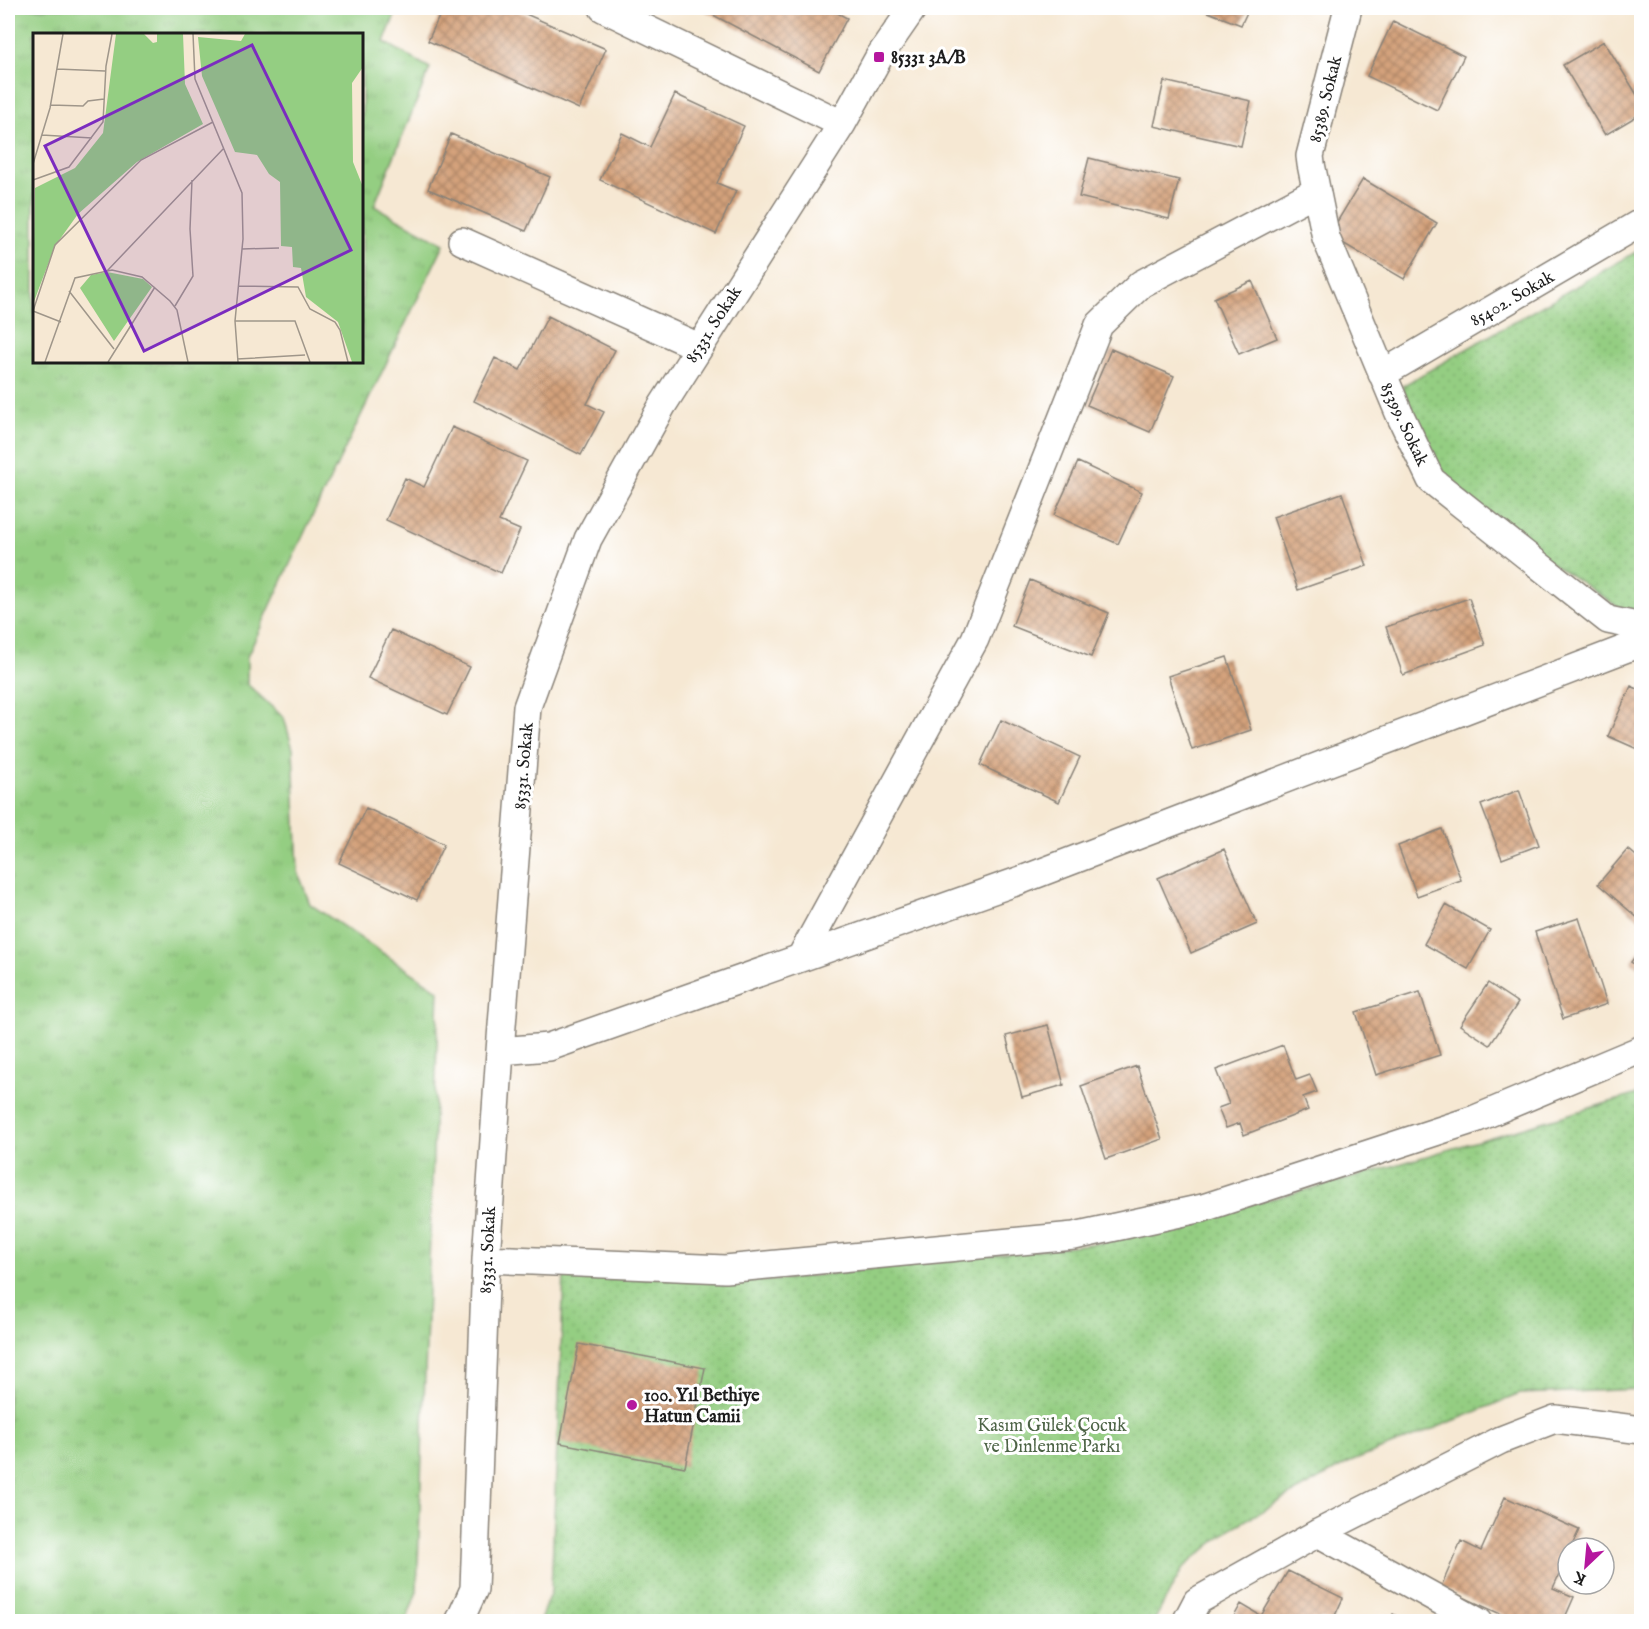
<svg xmlns="http://www.w3.org/2000/svg" width="1649" height="1629" viewBox="0 0 1649 1629" font-family="'IM FELL English',serif">
<style>
.grass{fill:url(#grass-tufts);stroke:#58754f;stroke-width:1.5;fill-rule:evenodd}
.park{fill:url(#park-dots);stroke:#58754f;stroke-width:1.5}
.building{fill:url(#building-cross-hatch)}
.lines{fill:none;stroke-linecap:round;stroke-linejoin:round}
.minor-casing{stroke:#898278;stroke-width:30}
.minor{stroke:#fff;stroke-width:27}
.poi-dot{fill:#b5179e;stroke:#fff;stroke-width:2}
.labels{text-anchor:middle;stroke-width:6;stroke-linejoin:round;paint-order:stroke}
.poi-label{font-size:18px;font-weight:bold;fill:#1c1c1c;stroke:#fff;text-anchor:start}
.street-label{font-size:18px;fill:#1c1c1c;stroke:#fff}
.park-label{font-size:18px;fill:#4c6345;stroke:#fff}
.inset-road{fill:none;stroke:#9f968a;stroke-width:1.5}
.view{fill:#7b2cbf;fill-opacity:0.15;stroke:#7b2cbf;stroke-width:3}
.inset-edge{fill:none;stroke:#1c1c1c;stroke-width:3}
</style>
<defs>
<pattern id="grass-tufts" width="24" height="20" patternUnits="userSpaceOnUse" patternTransform="scale(1.5)"><rect width="24" height="20" fill="#94ce82"/><path d="M3 7l-1-3M5 7V3M7 7l1-3M15 17l-1-3M17 17v-4M19 17l1-3" fill="none" stroke="#7fb070"/></pattern>
<pattern id="park-dots" width="8" height="8" patternUnits="userSpaceOnUse" patternTransform="scale(1.5)"><rect width="8" height="8" fill="#94ce82"/><path d="M2 2h.1M6 6h.1" fill="none" stroke="#7fb070" stroke-width="1.8" stroke-linecap="round"/></pattern>
<pattern id="building-cross-hatch" width="8" height="8" patternUnits="userSpaceOnUse" patternTransform="scale(1.5)"><rect width="8" height="8" fill="#d4a27c"/><path d="M0 0l8 8M0 8l8-8" fill="none" stroke="#ab8365"/></pattern>
</defs>
<rect width="100%" height="100%" fill="#fff"/>
<filter id="ink" filterUnits="userSpaceOnUse"><feTurbulence type="fractalNoise" baseFrequency=".0167" numOctaves="2"/><feDisplacementMap in="SourceGraphic" scale="12" xChannelSelector="R" yChannelSelector="G"/><feConvolveMatrix kernelMatrix="1 2 1 2 8 2 1 2 1" color-interpolation-filters="sRGB"/></filter>
<filter id="wash" filterUnits="userSpaceOnUse"><feTurbulence type="fractalNoise" baseFrequency=".008" numOctaves="4" result="noise"/><feDisplacementMap in="SourceGraphic" scale="24" xChannelSelector="R" yChannelSelector="G"/><feGaussianBlur stdDeviation="1.35" result="paint"/><feColorMatrix in="noise" values="0 0 0 0 0 0 0 0 0 0 0 0 0 0 0 0 0 1.4 0 .05"/><feComposite in="paint" operator="in"/></filter>
<g filter="url(#wash)">
<rect width="100%" height="100%" fill="#f6e8d3"/>
<!-- grass -->
<path class="grass" d="M8,8h390l-14,34 46,26 -56,138 70,38 -136,281 -61,132v27l37,34 9,31 5,123 12,32 129,87 -22,600 -11,30h-398zM34,34h328v328h-328z"/>
<!-- park -->
<path class="park" d="M1641,249v373l-109,-72 -98,-80 -32,-84z
M1641,1093v296l-121,5 -172,69 -118,66 -47,39 -29,53 -615,1 12,-31 13,-317 204,7 338,-39 249,-65z"/>
<g id="blocks">
<!-- building -->
<path class="building" d="M443,8h69l94,41 -27,60 -151,-68z
M700,8h128l19,10 -28,53z
M1198,8h51l-8,17z
M1393,21l71,35 -27,54 -70,-34z
M1604,41l38,62v10l-37,22 -42,-70z
M1164,81l87,20 -10,45 -87,-20z
M675,94l69,32 -27,57 19,8 -20,43 -116,-54 22,-47 28,14z
M451,134l99,43 -24,54 -98,-42z
M1089,158l90,22 -10,39 -90,-22z
M1363,179l74,44 -33,56 -75,-44z
M1252,281l25,57 -38,16 -25,-56z
M548,316l67,34 -28,54 17,8 -23,43 -107,-54 21,-43 25,12z
M1111,349l63,27 -24,56 -63,-27z
M452,427l75,34 -28,60 21,9 -19,43 -115,-53 19,-42 19,9z
M1078,462l64,30 -24,52 -64,-29z
M1342,493l25,73 -69,24 -25,-73z
M1030,580l79,33 -18,44 -79,-31z
M1469,598l16,47 -82,30 -17,-48z
M391,630l79,37 -23,48 -79,-37z
M1227,657l24,73 -59,20 -24,-74z
M1631,686l11,5v60l-34,-15z
M1001,720l79,37 -21,45 -79,-37z
M1519,790l20,55 -37,14 -21,-54z
M366,808l78,36 -27,56 -78,-37z
M1442,829l19,51 -44,16 -19,-50z
M1224,849l33,75 -66,29 -33,-75z
M1628,849l14,12v56l-3,2 -41,-35z
M1446,905l44,25 -22,39 -44,-25z
M1579,918l28,86 -44,15 -28,-87z
M1642,947v23l-11,-8z
M1488,983l30,20 -28,42 -30,-20z
M1420,992l20,63 -64,20 -20,-63z
M1048,1025l16,60 -42,12 -16,-61z
M1283,1045l13,35 14,-5 7,17 -14,5 5,13 -64,25 -4,-12 -14,5 -8,-20 11,-4 -13,-34z
M1137,1066l25,73 -56,20 -25,-73z
M579,1344l126,24 -20,99 -125,-24z
M1505,1497l74,33 -8,18h-3v7l-15,33 21,9 -11,25h-45l-77,-35 20,-46 20,10z
M1288,1571l55,27 -11,24 -12,-3 -1,3h-88l10,-18 20,12z
M1393,1614l14,8h-18z"/>
</g>
</g>
<g filter="url(#ink)">
<use href="#blocks" fill-opacity="0" stroke="#898278" stroke-width="1.5"/>
<g class="lines">
<!-- minor casing -->
<g class="minor-casing">
<path id="minor" d="M603,8l239,116
M1348,8l-38,148 1,8 15,74 73,175 32,67 177,140 34,7
M462,241l237,106
M1382,374l260,-152
M801,957l174,-318 124,-314 42,-41 174,-92
M500,1051l49,-4 475,-168 611,-234 6,-18
M486,1259l239,10 349,-33 129,-28 272,-89 167,-70
M1318,1533l161,89
M459,1622l15,-33 12,-330 14,-208 27,-344 61,-168 74,-133 180,-282 37,-67 34,-49
M1186,1622l11,-21 121,-68 183,-93 54,-21 87,11"/>
</g>
<!-- minor -->
<use href="#minor" class="minor"/>
</g>
</g>
<!-- markers -->
<g class="poi-dot">
<rect x="873" y="51" width="12" height="12" rx="3"/>
<circle cx="632" cy="1405" r="6"/>
</g>
<g class="labels">
<!-- poi labels -->
<g class="poi-label">
<text x="891" y="63">85331 3A/B</text>
<text x="644" y="1401">100. Yıl Bethiye<tspan x="644" dy="21">Hatun Camii</tspan></text>
</g>
<!-- street labels -->
<g class="street-label">
<text transform="translate(1325 99) rotate(-76)" y="6">85389. Sokak</text>
<text transform="translate(1512 298) rotate(-30)" y="6">85402. Sokak</text>
<text transform="translate(713 324) rotate(-57)" y="6">85331. Sokak</text>
<text transform="translate(1405 424) rotate(65)" y="6">85399. Sokak</text>
<text transform="translate(523 766) rotate(-85)" y="6">85331. Sokak</text>
<text transform="translate(487 1250) rotate(-87)" y="6">85331. Sokak</text>
</g>
<!-- park labels -->
<g class="park-label">
<text x="1052" y="1431">Kasım Gülek Çocuk<tspan x="1052" dy="21">ve Dinlenme Parkı</tspan></text>
</g>
</g>
<!-- overview -->
<g transform="translate(33 33)">
<rect width="330" height="330" fill="#f6e8d3"/>
<path d="M212,1h118v33l-11,16 1,79 10,25v175h-11l-14,-40 -32,-25 -5,-29 -8,-1 -1,-20 -11,-1 -1,-64 -11,-8 -12,-19 -22,-3 -33,-76 -4,-39 43,4z" fill="#94ce82"/>
<path d="M83,1h28l9,9 4,-1v-8h26l2,50 18,40 -66,38 -59,52 -23,32 -22,58 2,-116 40,-20 28,-35zM74,239l36,7 9,8 -38,54 -34,-53 11,-13z" fill="#94ce82"/>
<path class="inset-road" d="M160,1l2,45 47,114 1,46 -8,82 3,41M24,36l48,2M18,72l32,1 5,-5 16,-2M9,102l50,3M0,131l17,-56 13,-74M0,147l36,-13 34,-45 3,-56 6,-32M209,216l37,-1M74,238l117,-123M205,253l60,1 12,22 25,13 5,8 8,32M36,258l45,58M142,273l18,-30 -3,-47 2,-49M202,288h60l15,41M28,289l-28,-11 22,-66 86,-85 72,-38M204,326l68,-4M12,329l30,-84 37,-8 30,7 28,24 7,9 11,52M75,329l47,-75"/>
<path class="view" d="M219,12l99,205 -207,101 -99,-205z"/>
<rect width="330" height="330" class="inset-edge"/>
</g>
<!-- margin -->
<rect width="1649" height="1629" fill="none" stroke="#fff" stroke-width="30"/>
<!-- north arrow -->
<g transform="translate(1586 1566) rotate(206)"><circle r="28" fill="#ffffff" stroke="#a4a4a4" stroke-width="1.5"/>
<path d="M0-4.5L10 22L0 15L-10 22Z" fill="#b5179e"/>
<text y="-9" font-size="16" font-weight="bold" text-anchor="middle" fill="#1c1c1c">K</text>
</g>
</svg>
